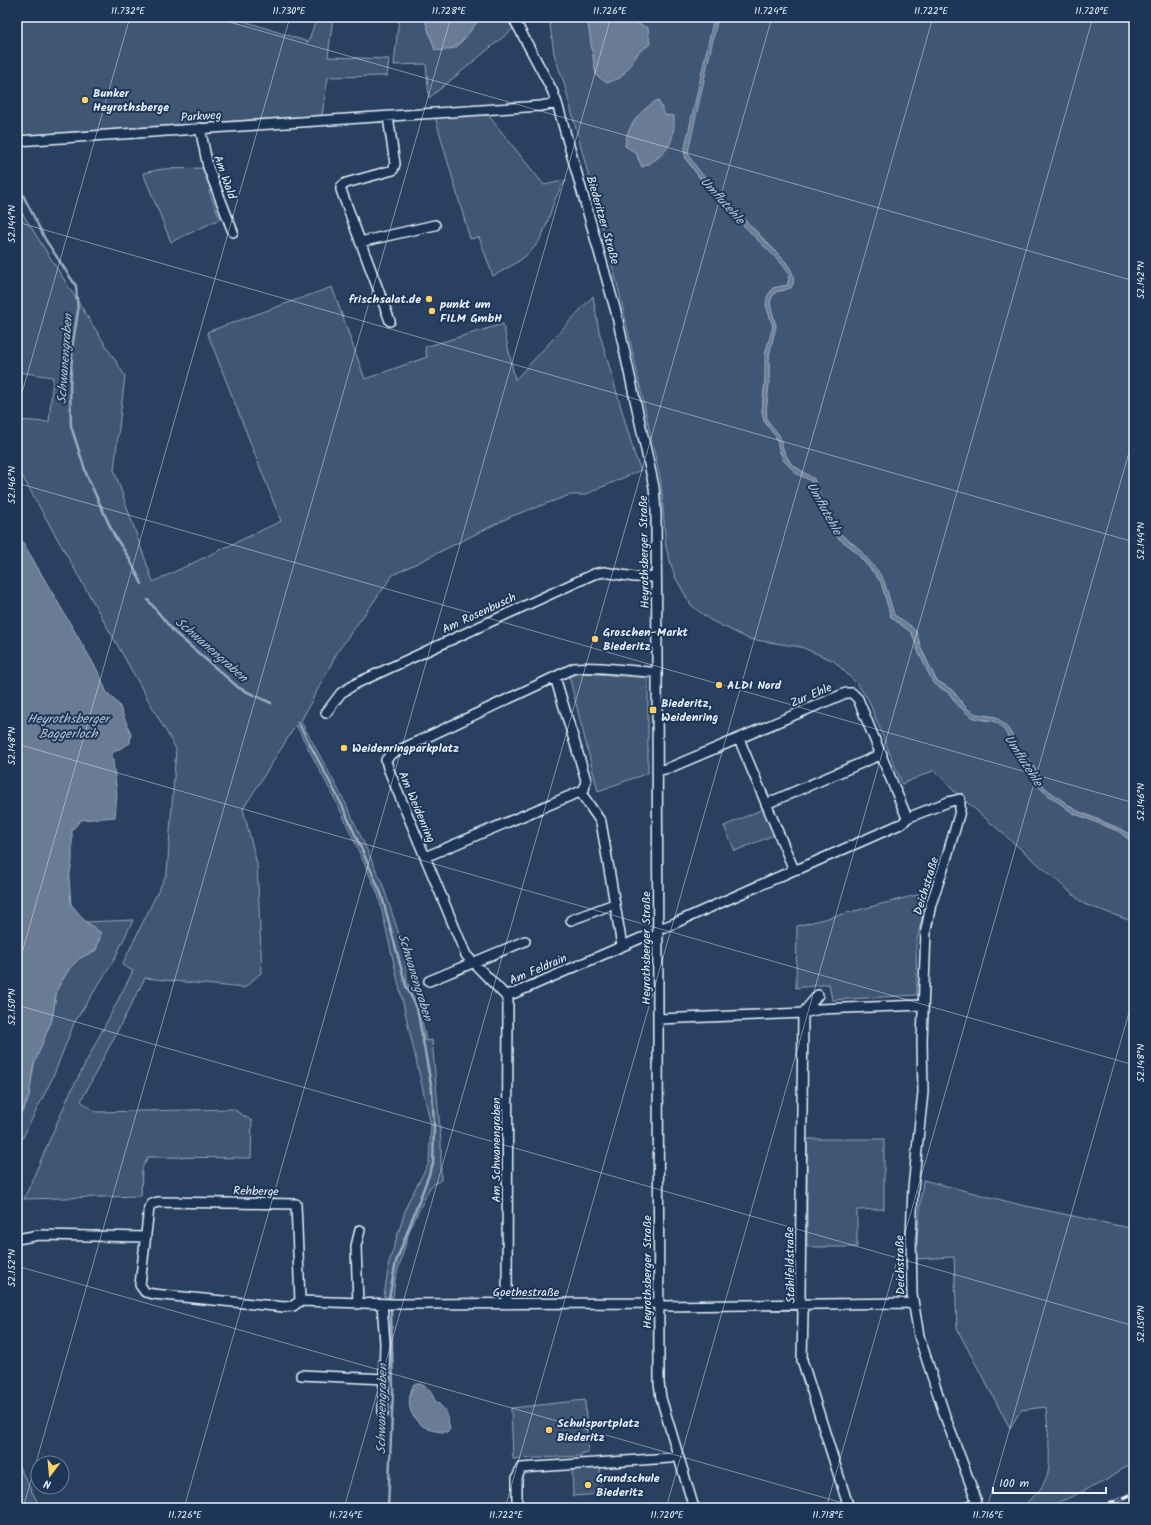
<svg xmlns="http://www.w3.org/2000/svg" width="1151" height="1525" viewBox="0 0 1151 1525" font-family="Kalam,sans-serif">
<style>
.green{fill:#415774;stroke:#94a4b6;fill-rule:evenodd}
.water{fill:#6b7c95;stroke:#9dabbd}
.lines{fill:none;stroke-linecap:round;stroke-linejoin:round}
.stream{stroke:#9dabbd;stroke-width:2.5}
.minor-casing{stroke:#e8f1f8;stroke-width:12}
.minor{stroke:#1d3557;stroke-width:9}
.rail-casing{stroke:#e8f1f8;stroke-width:4}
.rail{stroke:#1d3557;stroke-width:2.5;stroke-dasharray:8;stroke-linecap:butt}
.ticks{fill:none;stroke:#e8f1f8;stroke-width:1;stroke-opacity:0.45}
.poi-dot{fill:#ffd166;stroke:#1d3557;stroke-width:1.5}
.labels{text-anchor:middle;stroke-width:4;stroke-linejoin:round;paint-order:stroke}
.poi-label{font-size:12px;font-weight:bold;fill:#e8f1f8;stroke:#1d3557;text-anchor:start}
.street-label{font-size:12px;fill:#e8f1f8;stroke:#1d3557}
.water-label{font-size:13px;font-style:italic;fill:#b6c2d0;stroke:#1d3557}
.neatline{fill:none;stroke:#e8f1f8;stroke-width:1.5}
.ticks-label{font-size:10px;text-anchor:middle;fill:#e8f1f8}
</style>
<rect width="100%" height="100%" fill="#294061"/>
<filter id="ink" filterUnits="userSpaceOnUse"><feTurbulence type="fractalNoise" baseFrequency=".025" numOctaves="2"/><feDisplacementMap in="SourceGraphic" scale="8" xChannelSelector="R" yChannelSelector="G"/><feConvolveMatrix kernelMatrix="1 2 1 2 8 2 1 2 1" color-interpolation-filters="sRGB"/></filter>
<g filter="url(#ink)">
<!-- green -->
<path class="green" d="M17,17h226l4,5 61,20 9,-25h16l-5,40 61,2 -2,17 -59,1 -6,38 -305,21z
M399,17h25l11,33 21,-2 22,-27 1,-4h26l8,12 -84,69 -3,-34 -32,1z
M549,17h61l-22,6 8,52 34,-9 8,-13 -7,-32 -12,2 -6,-6h521v821l-15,-10 -44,-18 -30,-22 -4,-5 -7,-16 -15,-18 -10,-19 -20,-14 -14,-2 -8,-5 -15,-19 -16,-10 -25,-54 -17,-11 -10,-34 -28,-35 -16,-12 -19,-36 -7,-19 -23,-15 -7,-12 -5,-17 -12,-15 -1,-9 3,-28v-28l7,-29 -6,-22 1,-5 4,-7 10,-2 8,-6 -7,-22 -81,-84 -17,-21 -3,1 17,23 81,84 6,9 -1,11 -15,3 -7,17 7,21 -7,43 -4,42 2,10 12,16 4,16 16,20 15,8 6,18 20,38 16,12 28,33 10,35 21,16 7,20 20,34 10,6 9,13 25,14 11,1 6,3 6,8 9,19 16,18 6,16 6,6 30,22 45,18 16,12v79l-50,-18 -130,-113 -19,-21 -33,14 -34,-85 -11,-15 -23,-23 -33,-14 -52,-8 -39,-19 -19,-15 -16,-28 -9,-29 -5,-65 -41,-188 -56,-212 -10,-29zM636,153l15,10 -9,4z
M488,115l56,70 23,-5c-15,16 -15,34 -24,53 -9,22 -30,32 -50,43l-14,-39 -9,2 -35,-122z
M205,168l8,21 -4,2 11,28 -49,23 -28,-69 20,-4z
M17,205l108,171 -11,94 39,112 128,-61 -74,-189 125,-45 33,92 62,-22 -2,-10 78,-23 12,56 78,-84 6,35 36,125 6,14 -57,25h-14l-58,21 -119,59 -55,76 -37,70 45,83 36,79 23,69 2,30 12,23 7,36 6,-1 9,101v39l-11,7 -20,42 -15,51 -2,17h-9l5,-35 19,-60 21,-39 2,-38 -53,-231 -39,-87 -43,-82 -53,84 14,55 5,108 -18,16 -99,-10 -64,123 15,11 137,-3 19,12 -1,37 -103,-1 -6,11 -1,28 -117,3 45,-104 64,-124 -11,-6 45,-92 9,-124 -159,-282v-47l32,2 4,-45 -36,-5z
M584,673l64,5v95l-50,18 -29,-115z
M763,809l11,26 -39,16 -11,-25z
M928,892l-12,52 1,51 -85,5 -3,-16 -33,4 1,-62z
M133,920l-20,42 -39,61 -21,54 -36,72v-28l10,-18 8,-43 17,-41 5,-30 12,-20 11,-11 16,-8 5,-17 -15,-11z
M807,1139h77v70l-27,1v37h-50z
M923,1180l98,25 113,24v232l-29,20 -58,27h-29c13,-7 24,-18 29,-32 5,-13 0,-53 -1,-69l-25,3 -11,18 -53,-99 -3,-72 -39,2z
M585,1400l3,53h-6l-1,3 -68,3 -2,-51z
M17,1463l21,40 4,5h-25z
M600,1467l1,27 -28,2 -1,-28z"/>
<!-- water -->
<path class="water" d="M424,17h55l-1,4c-13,16 -21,33 -43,29z
M610,17h3l6,6 12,-2 17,7 2,16 -12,9 -8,13 -10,12 -13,5 -11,-8 -8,-52z
M714,17h4l-30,135c3,18 81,93 98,110 6,9 11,16 5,26l-16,4 -4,7 -1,5 6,22 -7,29v28l-3,28 1,9 12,15 5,17 7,12 23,15 7,19 19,36 16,12 22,25 6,10 10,34 10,6 12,10 6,20 14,29 16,10 15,19 9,5 20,3 6,5 7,8 10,19 15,18 7,16 4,5 30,22 55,24 4,4v5l-16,-12 -45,-18 -30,-22 -6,-6 -6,-16 -16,-18 -9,-18 -6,-8 -6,-4 -20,-3 -9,-6 -16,-19 -16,-10 -14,-30 -7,-20 -21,-16 -10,-35 -6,-9 -22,-24 -16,-12 -20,-38 -6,-18 -15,-8 -13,-13 -7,-23 -12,-16 -2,-10 3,-28v-29l8,-28 -7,-21 1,-8 6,-9 15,-3 1,-11 -6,-9c-18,-18 -96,-93 -99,-113z
M658,100l7,15 9,1c1,28 -7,39 -32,51l-6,-14 -11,-7c1,-19 16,-37 33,-46z
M17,532l83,143 6,16 13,14 12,29 -1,9 -18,10 5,41 -2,23 -34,3 -9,10v32l-3,16 2,26 15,18 15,11 -5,17 -16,8 -11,11 -12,20 -5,30 -19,48 -4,30 -12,24z
M414,1384h7l9,6 4,9 12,12 4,18 -3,3c-28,1 -47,-21 -33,-48z"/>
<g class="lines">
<!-- stream -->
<path class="stream" d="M17,183l28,56 31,47 2,25 -5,31 -3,44 1,40 16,50 27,59 15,23 13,26
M148,600l26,32 65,56 32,15
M298,722l44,83 39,88 25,93 11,22 15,82 2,35 -1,39 -37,98 -7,36
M388,1508l5,-118 -2,-79"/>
<!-- minor casing -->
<g class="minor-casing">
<path id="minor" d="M513,17l39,73 5,13 59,209 38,175 2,26 1,145 2,725 2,15 33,110
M388,117l7,47 -2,6 -47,13 -5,4v3l49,131
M200,128l8,39 25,65
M17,141l524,-35 16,-3
M360,242l75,-17
M657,672c-26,0 -59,-7 -83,-4l-183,86 -5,6 2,8 78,187 39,40 10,-2 126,-55 17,-2
M326,713l15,-20 16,-10 237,-109 10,-2 30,5h22
M739,739l55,131
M657,771l12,-3 177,-75h6l6,6 49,119
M581,793l20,29 21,124
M766,804l116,-50
M425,857l159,-67 2,-10 -31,-103
M571,920l43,-16
M658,927h7l10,-4 119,-53 7,-2 102,-45 4,-5 41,-16 12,-3v12l-5,18 -10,34 -14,41 -5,26 -4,111 1,51 -10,96 -2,49 1,57 7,42 27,83 30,80 -1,4 -10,5
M429,981l96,-40
M803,1013l-3,284 3,15 -1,48 47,148
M803,1013l15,-18
M658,1019l145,-6 17,-4 103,-4
M17,1239l22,-4 107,2
M300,1301l-4,-97 -138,-2 -6,2 -3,4 -9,77 5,7 8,2 131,13 9,-1 7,-5 93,3 266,-1
M358,1304l-2,-58 4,-16
M382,1304l3,39 -2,71
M507,1304l1,-309
M659,1306l254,-3
M301,1375l84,4
M517,1508v-30l4,-10 149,-10 8,-3"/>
</g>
<!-- minor -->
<use href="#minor" class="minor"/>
<!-- rail casing -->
<g class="rail-casing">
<path id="rail" d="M1101,1508l33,-15
M1130,1508l4,-2"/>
</g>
<!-- rail -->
<use href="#rail" class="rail"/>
</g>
</g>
<!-- ticks -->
<path class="ticks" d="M212,17l922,264M1122,17l12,3M17,222l1117,320M17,410l113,-393M17,483l1117,320M17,744l1117,321M17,970l273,-953M17,1005l1117,321M17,1266l843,242M23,1508l428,-1491M184,1508l427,-1491M344,1508l428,-1491M505,1508l428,-1491M666,1508l427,-1491M826,1508l308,-1073M987,1508l147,-513"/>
<!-- markers -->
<g class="poi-dot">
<circle cx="85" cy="100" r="4"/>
<circle cx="429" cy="299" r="4"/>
<circle cx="432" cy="311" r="4"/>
<circle cx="595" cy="639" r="4"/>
<circle cx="719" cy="685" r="4"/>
<rect x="649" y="706" width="8" height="8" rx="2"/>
<circle cx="344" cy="748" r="4"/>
<circle cx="549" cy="1430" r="4"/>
<circle cx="588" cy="1485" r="4"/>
</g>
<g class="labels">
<!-- poi labels -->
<g class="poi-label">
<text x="93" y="97">Bunker<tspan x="93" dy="14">Heyrothsberge</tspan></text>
<text x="421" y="303" text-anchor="end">frischsalat.de</text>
<text x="440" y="308">punkt um<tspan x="440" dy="14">FILM GmbH</tspan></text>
<text x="603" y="636">Groschen-Markt<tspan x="603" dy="14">Biederitz</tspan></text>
<text x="727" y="689">ALDI Nord</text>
<text x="661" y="707">Biederitz,<tspan x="661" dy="14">Weidenring</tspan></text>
<text x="352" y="752">Weidenringparkplatz</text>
<text x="557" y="1427">Schulsportplatz<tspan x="557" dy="14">Biederitz</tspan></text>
<text x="596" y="1482">Grundschule<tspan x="596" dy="14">Biederitz</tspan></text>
</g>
<!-- street labels -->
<g class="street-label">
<text transform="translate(201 116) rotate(-4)" y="4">Parkweg</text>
<text transform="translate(225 177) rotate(70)" y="4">Am Wald</text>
<text transform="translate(603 220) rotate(74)" y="4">Biederitzer Straße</text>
<text transform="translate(644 552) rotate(-91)" y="4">Heyrothsberger Straße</text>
<text transform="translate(479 613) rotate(-25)" y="4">Am Rosenbusch</text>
<text transform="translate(811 695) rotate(-23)" y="4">Zur Ehle</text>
<text transform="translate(417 807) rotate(67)" y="4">Am Weidenring</text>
<text transform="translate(926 886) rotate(-73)" y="4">Deichstraße</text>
<text transform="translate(646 948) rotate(-90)" y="4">Heyrothsberger Straße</text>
<text transform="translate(538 969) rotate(-23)" y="4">Am Feldrain</text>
<text transform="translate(496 1150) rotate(-90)" y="4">Am Schwanengraben</text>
<text transform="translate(256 1191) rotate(1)" y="4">Rehberge</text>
<text transform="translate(790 1265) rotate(-91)" y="4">Stählfeldstraße</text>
<text transform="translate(900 1265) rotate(-91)" y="4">Deichstraße</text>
<text transform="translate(647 1272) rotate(-90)" y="4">Heyrothsberger Straße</text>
<text x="526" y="1296">Goethestraße</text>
</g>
<!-- water labels -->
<g class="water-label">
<text transform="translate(723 200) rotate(48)" y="5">Umflutehle</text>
<text transform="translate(64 359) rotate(-86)" y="5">Schwanengraben</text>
<text transform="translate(825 508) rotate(61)" y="5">Umflutehle</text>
<text transform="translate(212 649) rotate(41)" y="5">Schwanengraben</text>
<text x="68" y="723">Heyrothsberger<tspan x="68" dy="15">Baggerloch</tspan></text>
<text transform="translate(1024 760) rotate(57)" y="5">Umflutehle</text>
<text transform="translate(416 977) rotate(73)" y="5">Schwanengraben</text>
<text transform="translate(381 1409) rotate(-89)" y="5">Schwanengraben</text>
</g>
</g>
<!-- margin -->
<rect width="1151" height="1525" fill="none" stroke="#1d3557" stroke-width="44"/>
<!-- north arrow -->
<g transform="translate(50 1475) rotate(196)"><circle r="19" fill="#1d3557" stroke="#6e8097"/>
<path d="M0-3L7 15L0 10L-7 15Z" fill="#ffd166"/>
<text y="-6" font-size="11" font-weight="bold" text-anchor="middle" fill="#e8f1f8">N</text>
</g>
<!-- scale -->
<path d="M993 1487v6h113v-6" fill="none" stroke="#e8f1f8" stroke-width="2"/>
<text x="999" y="1487" font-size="12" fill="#e8f1f8" stroke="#1d3557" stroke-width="3" paint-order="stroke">100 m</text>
<rect x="22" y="22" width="1107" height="1481" class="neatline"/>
<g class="ticks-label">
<text x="128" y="14">11.732°E</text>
<text x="289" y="14">11.730°E</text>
<text x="449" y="14">11.728°E</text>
<text x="610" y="14">11.726°E</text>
<text x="771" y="14">11.724°E</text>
<text x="931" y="14">11.722°E</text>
<text x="1092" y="14">11.720°E</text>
<text transform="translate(11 224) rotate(-90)" y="4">52.144°N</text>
<text transform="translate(1140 280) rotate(-90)" y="4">52.142°N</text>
<text transform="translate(11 485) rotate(-90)" y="4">52.146°N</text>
<text transform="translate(1140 541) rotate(-90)" y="4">52.144°N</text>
<text transform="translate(11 746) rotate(-90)" y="4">52.148°N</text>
<text transform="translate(1140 802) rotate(-90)" y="4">52.146°N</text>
<text transform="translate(11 1007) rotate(-90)" y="4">52.150°N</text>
<text transform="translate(1140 1063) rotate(-90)" y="4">52.148°N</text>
<text transform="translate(11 1268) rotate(-90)" y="4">52.152°N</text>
<text transform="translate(1140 1324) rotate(-90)" y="4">52.150°N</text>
<text x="185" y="1518">11.726°E</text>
<text x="346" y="1518">11.724°E</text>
<text x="506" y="1518">11.722°E</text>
<text x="667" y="1518">11.720°E</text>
<text x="828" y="1518">11.718°E</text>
<text x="988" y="1518">11.716°E</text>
</g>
</svg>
